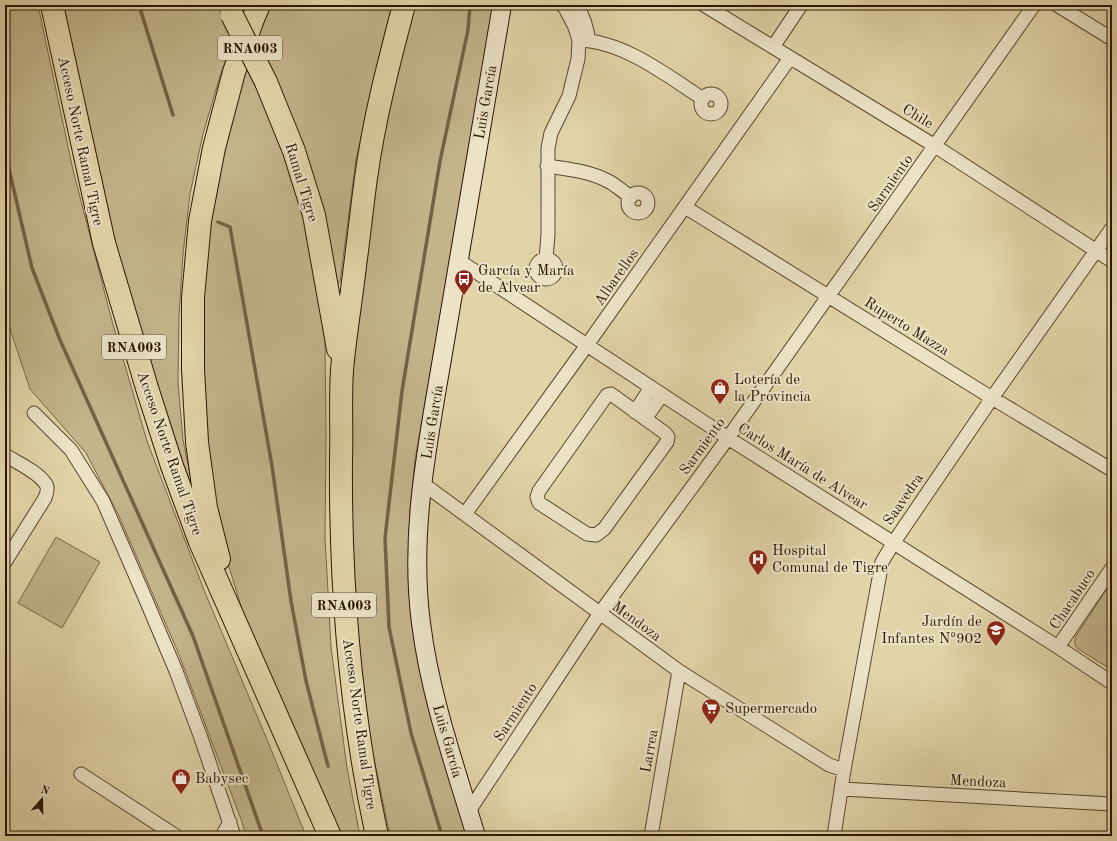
<svg xmlns="http://www.w3.org/2000/svg" width="1117" height="841" viewBox="0 0 1117 841" font-family="'Old Standard TT',serif">
<style>
.green{fill:#c3b48c;stroke:#786446}
.lines{fill:none;stroke-linecap:round;stroke-linejoin:round}
.stream{stroke:#746143;stroke-width:3.5}
.street-casing{stroke:#5a452a;stroke-width:15}
.secondary-casing{stroke:#2c1500;stroke-width:20}
.highway-casing{stroke:#2c1500;stroke-width:24}
.street{stroke:#ece3c7;stroke-width:13}
.secondary{stroke:#ece3c7;stroke-width:18}
.highway{stroke:#e2d4a9;stroke-width:22}
.highway-bridge-casing{stroke:#2c1500;stroke-width:24;stroke-linecap:butt}
.highway-bridge{stroke:#e2d4a9;stroke-width:22}
.labels{text-anchor:middle;stroke-width:4;stroke-linejoin:round;paint-order:stroke}
.shield{fill:#ece3c7;stroke:#66533c;stroke-width:1}
.shield-label{font-size:14px;font-weight:bold;fill:#2c1500}
.street-label{font-size:15px;fill:#2c1500;stroke:#ece3c7}
.poi-label{font-size:15px;fill:#2c1500;stroke:#ece3c7;text-anchor:start}
</style>
<rect width="100%" height="100%" fill="#e2d4a9"/>
<filter id="stains"><feTurbulence type="fractalNoise" baseFrequency=".005" numOctaves="4"/><feColorMatrix values="0 0 0 0 .2 0 0 0 0 .09 0 0 0 0 .02 0 0 0 .5 -.17"/></filter>
<radialGradient id="worn" r=".72"><stop offset=".6" stop-color="#630" stop-opacity="0"/><stop offset="1" stop-color="#630" stop-opacity=".3"/></radialGradient>
<!-- green -->
<path class="green" d="M5,5h33l35,165 39,151 35,120 57,149 64,152 38,94h-60l-4,-14 -64,-170 -60,-138 -32,-61 -56,-64 -25,-75z
M57,5h159l11,18 7,-18h12l-26,71 -17,58 -13,60 -7,60 -4,63 -1,65 5,58 12,59 -3,1 -96,-317z
M265,5h127l-15,60 -21,95 -16,122 -4,3 -51,-131 18,58 13,71 9,58 1,92 -1,104 6,110 16,121 13,68h-21l-94,-217 -19,-62 -14,-60 -13,-181 17,-148z
M412,5h83l-80,455 -5,50v64l57,262h-77l-21,-101 -13,-100 -7,-195 5,-85 25,-202z
M56,537l44,25 -38,66 -44,-25z
M1112,581v89l-34,-21c-4,-4 -4,-7 -2,-13z"/>
<g class="lines">
<!-- stream -->
<path class="stream" d="M139,5l34,110
M5,152l27,116 28,72 133,296 70,200
M218,222l12,5 42,239 19,135 15,80 22,85
M442,836l-31,-103 -22,-106 -4,-89 17,-147 38,-230 28,-131 2,-25"/>
<!-- street casing -->
<g class="street-casing">
<path id="street" d="M576,5c8,11 11,23 13,36
M704,5l231,141 177,115
M1057,5l55,34
M579,40c44,1 89,36 124,59
M773,47l28,-42
M701 104a10 10 0 1 1 20 0a10 10 0 1 1-20 0Z
M547,166c21,3 42,5 61,15 8,4 15,11 23,16
M628 203a10 10 0 1 1 20 0a10 10 0 1 1-20 0Z
M685,207l307,191 120,72
M536 269a10 10 0 1 1 20 0a10 10 0 1 1-20 0Z
M458,260l270,178 330,209 54,36
M546,260l2,-26v-86l3,-15 18,-37 9,-37 1,-19 -5,-15 -9,-17 -3,-3
M611,394l54,39 3,4 -1,5 -63,87 -8,6 -9,-1 -48,-31 -2,-6 2,-6 68,-96z
M635,412l16,-25
M34,413l37,37 32,51 40,92 33,78 25,67 33,98
M645,419l17,-24
M5,455c11,7 33,17 40,28 4,4 2,10 0,15l-40,64
M422,483l257,188 150,94 15,5
M465,514l122,-169 203,-287
M1058,647l54,-79
M81,774l95,62
M842,789l270,15
M469,811l131,-198 128,-175 306,-433
M222,836l8,-14
M651,836l28,-165
M834,836l10,-66 38,-208 12,-20 98,-144 120,-170"/>
</g>
<!-- secondary casing -->
<g class="secondary-casing">
<path id="secondary" d="M476,836c-21,-70 -46,-140 -55,-213 -12,-91 7,-181 22,-270 19,-116 39,-232 59,-348"/>
</g>
<!-- highway casing -->
<g class="highway-casing">
<path id="highway" d="M52,5l52,238 43,145 25,78 28,76 130,294
M266,82l28,69 20,64 24,134
M219,559l-13,-51 -9,-66 -4,-73v-71l7,-77 14,-73 20,-76 19,-53 6,-14
M377,836c-27,-124 -37,-251 -36,-377 1,-29 -1,-59 1,-89 3,-34 9,-69 13,-104 4,-30 7,-59 11,-88 8,-59 23,-116 38,-173"/>
</g>
<!-- street -->
<use href="#street" class="street"/>
<!-- secondary -->
<use href="#secondary" class="secondary"/>
<!-- highway -->
<use href="#highway" class="highway"/>
<!-- highway-bridge casing -->
<g class="highway-bridge-casing">
<path id="highway-bridge" d="M232,15l34,67"/>
</g>
<!-- highway-bridge -->
<use href="#highway-bridge" class="highway-bridge"/>
</g>
<!-- icons -->
<defs>
<g id="bus-pin" transform="scale(1)"><path d="M0 17L-7.5 6A9.5 9.5 0 1 1 7.5 6Z" fill="#8f2418" stroke="#ece3c7"/><path d="M-5-6H5V4H4V6H2V4H-2V6H-4V4H-5ZM-3.5-4V0h7V-4ZM-3.5 1.2v1.5H-2V1.2ZM2 1.2v1.5H3.5V1.2Z" fill="#fff"/></g>
<g id="shop-pin" transform="scale(1)"><path d="M0 17L-7.5 6A9.5 9.5 0 1 1 7.5 6Z" fill="#8f2418" stroke="#ece3c7"/><path d="M-5-2.5h2.3a2.7 3.5 0 0 1 5.4 0H5L5.5 6h-11ZM-1.5-2.5h3a1.5 2.3 0 0 0-3 0Z" fill="#fff"/></g>
<g id="hospital-pin" transform="scale(1)"><path d="M0 17L-7.5 6A9.5 9.5 0 1 1 7.5 6Z" fill="#8f2418" stroke="#ece3c7"/><path d="M-5-5h3v3.5h4V-5h3V5h-3V1.5h-4V5h-3Z" fill="#fff"/></g>
<g id="school-pin" transform="scale(1)"><path d="M0 17L-7.5 6A9.5 9.5 0 1 1 7.5 6Z" fill="#8f2418" stroke="#ece3c7"/><path d="M0-5L7-2L0 1L-7-2ZM-4 1L0 2.5L4 1V4Q0 6-4 4Z" fill="#fff"/></g>
<g id="supermarket-pin" transform="scale(1)"><path d="M0 17L-7.5 6A9.5 9.5 0 1 1 7.5 6Z" fill="#8f2418" stroke="#ece3c7"/><path d="M-6-5.5h2.5l.6 2H6L4.5 2H-2.5L-4.4-4H-6ZM-1.5 3.2a1.3 1.3 0 1 0 .1 0ZM3 3.2a1.3 1.3 0 1 0 .1 0Z" fill="#fff"/></g>
</defs>
<g fill-rule="evenodd">
<use href="#bus-pin" x="464" y="279"/>
<use href="#shop-pin" x="720" y="388"/>
<use href="#hospital-pin" x="758" y="559"/>
<use href="#school-pin" x="996" y="630"/>
<use href="#supermarket-pin" x="711" y="708"/>
<use href="#shop-pin" x="181" y="778"/>
</g>
<g class="labels">
<!-- shield labels -->
<g class="shield">
<rect x="218" y="36" width="64" height="24" rx="3"/>
<rect x="102" y="335" width="64" height="24" rx="3"/>
<rect x="312" y="593" width="64" height="24" rx="3"/>
</g>
<g class="shield-label">
<text x="250" y="53">RNA003</text>
<text x="134" y="352">RNA003</text>
<text x="344" y="610">RNA003</text>
</g>
<!-- street labels -->
<g class="street-label">
<text transform="translate(485 102) rotate(-80)" y="5">Luis García</text>
<text transform="translate(918 116) rotate(31)" y="5">Chile</text>
<text transform="translate(81 141) rotate(78)" y="5">Acceso Norte Ramal Tigre</text>
<text transform="translate(302 182) rotate(73)" y="5">Ramal Tigre</text>
<text transform="translate(890 183) rotate(-55)" y="5">Sarmiento</text>
<text transform="translate(616 277) rotate(-55)" y="5">Albarellos</text>
<text transform="translate(907 326) rotate(32)" y="5">Ruperto Mazza</text>
<text transform="translate(432 422) rotate(-81)" y="5">Luis García</text>
<text transform="translate(702 446) rotate(-54)" y="5">Sarmiento</text>
<text transform="translate(170 453) rotate(71)" y="5">Acceso Norte Ramal Tigre</text>
<text transform="translate(803 466) rotate(32)" y="5">Carlos María de Alvear</text>
<text transform="translate(903 499) rotate(-56)" y="5">Saavedra</text>
<text transform="translate(1072 599) rotate(-56)" y="5">Chacabuco</text>
<text transform="translate(637 621) rotate(36)" y="5">Mendoza</text>
<text transform="translate(515 712) rotate(-57)" y="5">Sarmiento</text>
<text transform="translate(360 724) rotate(82)" y="5">Acceso Norte Ramal Tigre</text>
<text transform="translate(448 741) rotate(74)" y="5">Luis García</text>
<text transform="translate(649 751) rotate(-80)" y="5">Larrea</text>
<text transform="translate(978 781) rotate(3)" y="5">Mendoza</text>
</g>
<!-- poi labels -->
<g class="poi-label">
<text x="478" y="275">García y María<tspan x="478" dy="17">de Alvear</tspan></text>
<text x="734" y="384">Lotería de<tspan x="734" dy="17">la Provincia</tspan></text>
<text x="772" y="555">Hospital<tspan x="772" dy="17">Comunal de Tigre</tspan></text>
<text x="982" y="626" text-anchor="end">Jardín de<tspan x="982" dy="17">Infantes Nº902</tspan></text>
<text x="725" y="713">Supermercado</text>
<text x="195" y="783">Babysec</text>
</g>
</g>
<!-- margin -->
<rect width="1117" height="841" fill="none" stroke="#e2d4a9" stroke-width="20"/>
<rect x="6" y="6" width="1105" height="829" fill="none" stroke="#2c1500" stroke-width="2"/>
<rect x="10" y="10" width="1097" height="821" fill="none" stroke="#2c1500"/>
<!-- north arrow -->
<g transform="translate(42 799) rotate(20)" stroke="#ece3c7" stroke-width="3" paint-order="stroke">
<path d="M0-3L7 15L0 10L-7 15Z" fill="#2c1500"/>
<text y="-6" font-size="11" font-weight="bold" text-anchor="middle" fill="#2c1500">N</text>
</g>
<rect width="100%" height="100%" filter="url(#stains)"/>
<rect width="100%" height="100%" fill="url(#worn)"/>
</svg>
